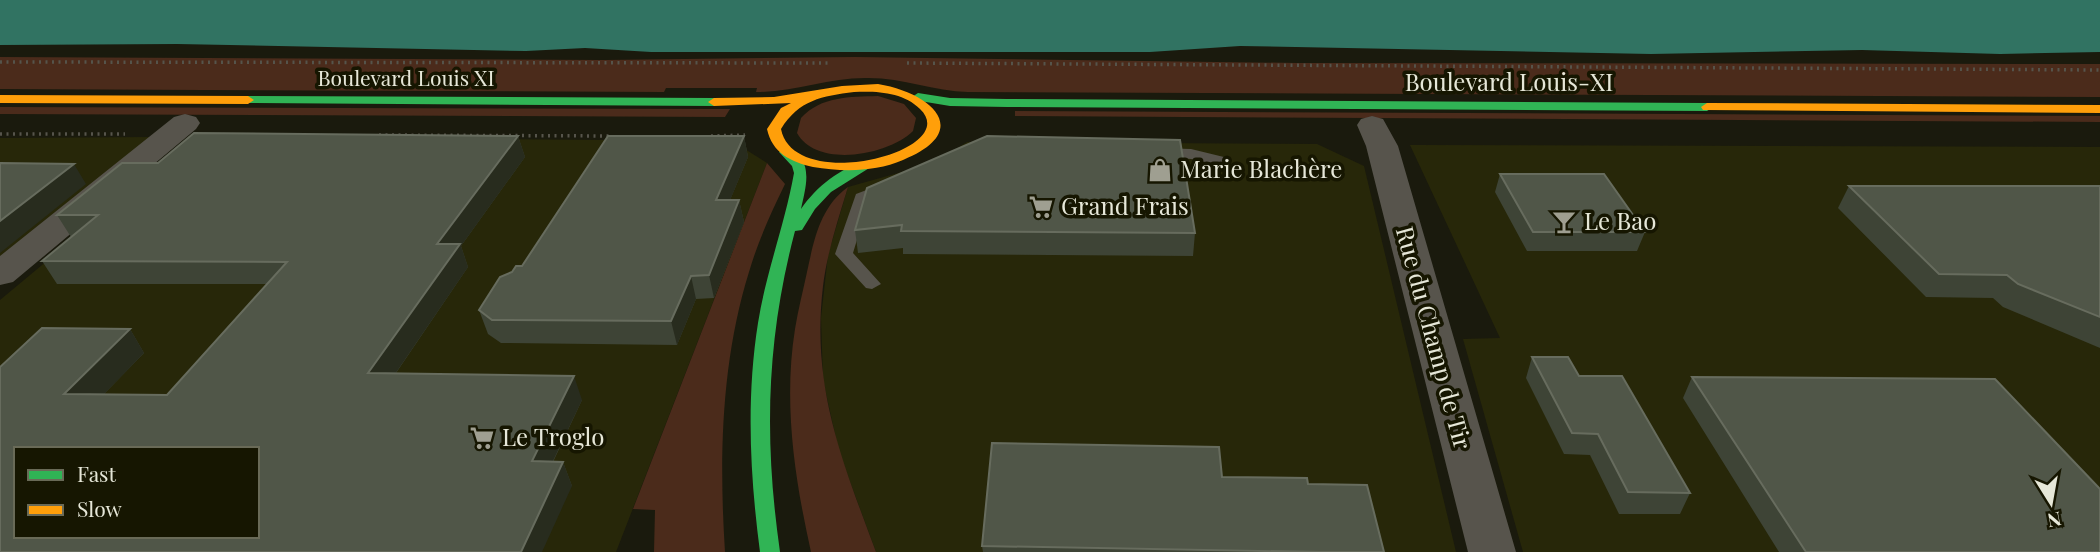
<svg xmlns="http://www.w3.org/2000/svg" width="2100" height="552" viewBox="0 0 2100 552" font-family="'Playfair Display',serif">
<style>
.built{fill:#272709;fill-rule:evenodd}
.green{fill:#4b2b1b}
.water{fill:#317362}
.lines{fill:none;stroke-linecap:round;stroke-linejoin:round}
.path{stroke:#56544b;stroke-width:3.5;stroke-dasharray:2 4.5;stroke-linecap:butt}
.lane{fill:#57544c;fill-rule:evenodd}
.street{fill:#57544c;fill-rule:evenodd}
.fast{fill:#30b455;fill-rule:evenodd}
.slow{fill:#ff9f0a;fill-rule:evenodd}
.wall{fill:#3e4436}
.shaded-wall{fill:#282c1e}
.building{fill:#505648;stroke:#676c5e;stroke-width:2;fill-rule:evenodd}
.labels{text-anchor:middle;stroke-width:7;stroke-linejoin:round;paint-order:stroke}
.far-street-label{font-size:21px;fill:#e6e7d8;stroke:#161601}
.street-label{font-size:24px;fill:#e6e7d8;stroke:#161601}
.poi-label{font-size:24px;fill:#e6e7d8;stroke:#161601;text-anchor:start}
</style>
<rect width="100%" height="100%" fill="#1a1a0d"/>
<!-- built -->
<path class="built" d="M154,137l-154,123v-122z
M196,137l536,4 35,22 -151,389h-616v-252zM16,449h241v87h-241z
M967,142l350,2 47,22 92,386h-580l-37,-100 -16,-72 -2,-62 7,-63 20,-68 86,-24z
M1410,145l690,2v405h-577l-60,-213 37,-1z"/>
<!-- green -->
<path class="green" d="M0,57l604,3 251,-3 443,6 802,1v33l-1132,-5c-35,-1 -67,-15 -103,-14 -37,0 -71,14 -109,14l1,-4h-91l-2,4 -664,-3z
M878,96l26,8 12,14 -3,13c-24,24 -96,38 -116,2l4,-15c20,-22 49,-21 77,-22z
M0,107l730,2 -5,8 -725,-3z
M1015,111l1085,5v6l-1085,-6z
M767,163l18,21c-14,29 -27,57 -36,88 -28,90 -30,187 -24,280h-71l1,-42 -22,-1z
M848,187c-10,33 -21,66 -25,99 -12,101 19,174 53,266h-65c-16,-72 -28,-148 -16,-223 3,-19 8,-38 12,-57 7,-32 13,-65 41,-85z"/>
<!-- water -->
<path class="water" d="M0,0h2100v52l-100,2 -138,-4 -211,4 -411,-8 -90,6h-499l-66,-4 -59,3 -349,-7 -177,1z"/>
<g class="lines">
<!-- path -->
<path class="path" d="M0,62l829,1
M907,63l1193,7
M0,134h125
M379,135l233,1
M711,136l34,-1"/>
<!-- lane -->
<path class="lane" d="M1158,148l33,1 37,9 3,3 -8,5 -32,-7 -38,-3 -3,-3 3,-3z
M885,183l8,5 -24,12 -16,53 28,31 -9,5 -6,-1 -31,-34 21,-60z"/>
<!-- street -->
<path class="street" d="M185,114l11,3 4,6 -4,6 -183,153 -13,3v-29l174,-139z
M1372,116l11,3 15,27 118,406h-48l-102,-406 -9,-21 4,-6z"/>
<!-- fast -->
<path class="fast" d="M918,93l32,5 57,1 700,4 6,4 -6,4 -700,-4 -57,-1 -36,-6 -2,-3z
M248,96l466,2 6,4 -6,4 -470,-3v-6z
M786,148c29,10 20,38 15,61 16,-23 39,-41 66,-48l7,4 -43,27 -16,17 -13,21 -7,1c-29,110 -31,209 -15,321h-20c-10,-76 -14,-153 -2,-229 8,-51 27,-99 36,-150l-2,-7 -13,-14z"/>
<!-- slow -->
<path class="slow" d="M878,84c54,9 96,47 25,76 -28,12 -60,12 -90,7 -22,-5 -41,-14 -46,-38l14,-21 10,-5 -77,3 -6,-4 6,-4 60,-1 68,-11zM854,92c23,-1 49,0 66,17 44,42 -126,86 -139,20 18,-29 41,-33 73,-37z
M0,95l248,1 6,4 -6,4 -248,-1z
M1707,103l393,2v8l-397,-3 -2,-3z"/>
</g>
<!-- wall -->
<path class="wall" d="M518,136l7,21 -64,89 7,21 -72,106 186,27 -29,62h10l9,24 -572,66 130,-223 14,24 -40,41 63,1 100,-111h-210l-15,-23 29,-24 -14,-22 101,-52z
M744,136l4,21 -18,43h9l5,22 -30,76 -18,1 -19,46 -176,-2 -13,-9 -9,-24 33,-38z
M1500,174l145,58 -8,19h-110l-32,-59z
M1849,186h251v162l-97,-41 -10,-9 -67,-1 -88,-89z
M867,188l328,45 -2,23 -290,-2v-6l-45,5 -3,-23z
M1532,357l47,19 111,117 -10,21h-61l-29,-59 -26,-1 -38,-76z
M1692,377l408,175h-321l-96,-154z
M1222,477l86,7 76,68h-401l-1,-6z"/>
<!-- shaded-wall -->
<path class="shaded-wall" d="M518,136l7,21 -64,89 7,21 -88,129 -12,-23 69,-129z
M744,136l4,21 -27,65 -5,-22z
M74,164l12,20 -86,69v-32z
M739,200l5,22 -30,76 -5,-23z
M691,276l5,23 -19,46 -6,-24z
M130,329l14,24 -63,65 -17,-24z
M574,376l8,24 -41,86 -9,-25z
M563,462l9,24 -30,66h-21z"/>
<!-- building -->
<path class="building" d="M194,133l324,3 -81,108h23l-92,129 206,3 -42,85 31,1 -42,90h-521v-185l42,-39 88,1 -66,65 103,1 120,-133 -245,-1 56,-46h-41l65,-52h36zM16,449h241v87h-241z
M608,136h136l-28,64h23l-30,75 -18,1 -20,45 -179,-1 -13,-10 21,-33 12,-5 4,-6h6z
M987,136l193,4 15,93 -294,-2 1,-6 -47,5 12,-42z
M0,163l74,1 -74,57z
M1500,174h104l41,58h-112z
M1849,186h251v131l-82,-33 -11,-9 -68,-1z
M1532,357h36l11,19h43l68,117 -62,-1 -30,-58 -26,-1z
M1692,377l303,2 105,110v63h-294z
M992,443l227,4 3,30 85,1 1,6 59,1 17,67h-63l-339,-6z"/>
<!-- icons -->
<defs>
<g id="shop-bare" transform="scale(1.89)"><path d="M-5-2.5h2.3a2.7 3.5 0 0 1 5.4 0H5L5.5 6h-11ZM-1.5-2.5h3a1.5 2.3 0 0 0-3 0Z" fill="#9f9f91" stroke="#161601" stroke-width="2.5" paint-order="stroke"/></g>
<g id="supermarket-bare" transform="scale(1.89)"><path d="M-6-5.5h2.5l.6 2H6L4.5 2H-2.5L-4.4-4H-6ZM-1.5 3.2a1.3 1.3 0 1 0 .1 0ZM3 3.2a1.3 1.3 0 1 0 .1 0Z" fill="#9f9f91" stroke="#161601" stroke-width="2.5" paint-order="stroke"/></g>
<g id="bar-bare" transform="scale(1.89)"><path d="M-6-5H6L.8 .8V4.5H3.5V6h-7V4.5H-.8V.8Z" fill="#9f9f91" stroke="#161601" stroke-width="2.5" paint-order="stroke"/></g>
</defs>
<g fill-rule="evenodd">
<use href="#shop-bare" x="1160" y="170"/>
<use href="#supermarket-bare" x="1041" y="207"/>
<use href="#bar-bare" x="1564" y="222"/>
<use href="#supermarket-bare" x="482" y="438"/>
</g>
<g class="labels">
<!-- far-street labels -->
<g class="far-street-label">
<text x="406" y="86">Boulevard Louis XI</text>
</g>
<!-- street labels -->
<g class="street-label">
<text x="1509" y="91">Boulevard Louis-XI</text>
<text transform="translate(1433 338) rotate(75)" y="8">Rue du Champ de Tir</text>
</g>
<!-- poi labels -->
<g class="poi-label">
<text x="1180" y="178">Marie Blachère</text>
<text x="1061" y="215">Grand Frais</text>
<text x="1584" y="230">Le Bao</text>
<text x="502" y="446">Le Troglo</text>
</g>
</g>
<!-- legend -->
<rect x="14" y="447" width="245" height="91" fill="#161601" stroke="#696a57" stroke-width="2"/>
<rect x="28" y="470" width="35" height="10" fill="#30b455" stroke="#696a57" stroke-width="2"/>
<text x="77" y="482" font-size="21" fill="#e6e7d8">Fast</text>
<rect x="28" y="505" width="35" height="10" fill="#ff9f0a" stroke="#696a57" stroke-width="2"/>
<text x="77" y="517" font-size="21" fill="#e6e7d8">Slow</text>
<!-- north arrow -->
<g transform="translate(2051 503) rotate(169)" stroke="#161601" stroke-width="5" paint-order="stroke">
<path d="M0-5L12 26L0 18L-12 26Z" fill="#e6e7d8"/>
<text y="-10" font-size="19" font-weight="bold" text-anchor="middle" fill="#e6e7d8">N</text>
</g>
</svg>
